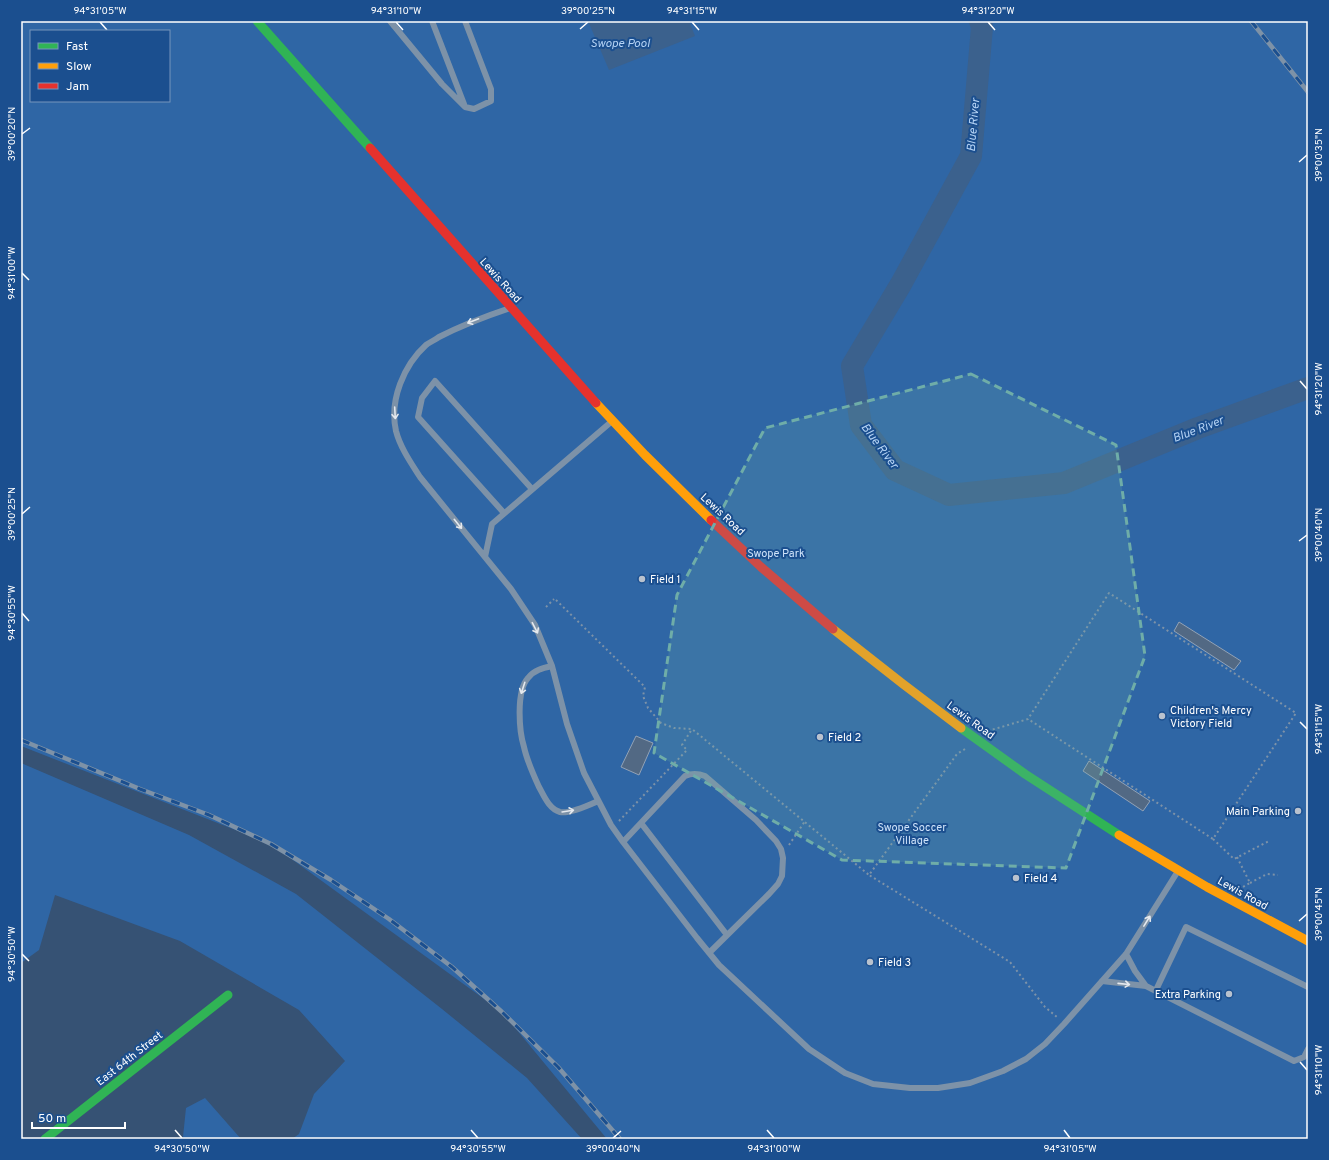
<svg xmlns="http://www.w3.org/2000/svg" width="1329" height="1160" viewBox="0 0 1329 1160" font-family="Overpass,sans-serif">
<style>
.green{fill:#2f66a5;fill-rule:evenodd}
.water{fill:#3b618d}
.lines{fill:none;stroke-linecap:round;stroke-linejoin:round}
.river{stroke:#3b618d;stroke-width:22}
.building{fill:#526984;stroke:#92a2b6}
.path{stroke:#7d92a8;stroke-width:2;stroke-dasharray:2 3;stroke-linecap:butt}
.lane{stroke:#7d92a8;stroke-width:6}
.fast{stroke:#30b455;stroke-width:9}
.slow{stroke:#ff9f0a;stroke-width:9}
.jam{stroke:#e5322d;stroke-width:9}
.rail-casing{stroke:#7e92a7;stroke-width:4.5}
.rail{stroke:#1b4f8f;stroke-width:3;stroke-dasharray:9;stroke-linecap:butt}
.oneway{stroke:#e5e9ee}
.marked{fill:#6fada8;fill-opacity:0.2;stroke:#6fada8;stroke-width:3;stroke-dasharray:8 5;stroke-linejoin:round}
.ticks{fill:none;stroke:#fff;stroke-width:1.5}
.poi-dot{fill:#b9c2ce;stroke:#1b4f8f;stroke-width:1.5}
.labels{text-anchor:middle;stroke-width:4;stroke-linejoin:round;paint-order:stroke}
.street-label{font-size:11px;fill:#fff;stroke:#1b4f8f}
.park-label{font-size:11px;fill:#cfe3fa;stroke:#1b4f8f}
.poi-label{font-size:11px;fill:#fff;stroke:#1b4f8f;text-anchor:start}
.water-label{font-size:12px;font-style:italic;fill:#b5d3f5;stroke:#1b4f8f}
.neatline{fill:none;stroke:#fff;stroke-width:1.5}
.ticks-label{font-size:10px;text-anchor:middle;fill:#fff}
</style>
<rect width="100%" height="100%" fill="#365274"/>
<!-- green -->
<path class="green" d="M21,21h1287v1118h-701l-105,-127 -231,-168 -250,-98zM31,31h138v70h-138z
M21,763l168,72 107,59 146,115 85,69 55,61h-290l7,-5 15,-40 31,-33 -46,-51 -119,-69 -125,-46 -16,55 -18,13z
M205,1098l36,41h-57l-1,-2 3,-29z"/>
<!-- water -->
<path class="water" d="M588,21h101l6,15 -86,34z"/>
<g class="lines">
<!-- river -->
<path class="river" d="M980,21l2,6 -11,129 -70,128 -49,82 9,59 34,45 54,25 115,-12 134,-55 110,-40"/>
</g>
<!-- building -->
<path class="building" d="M1179,622l62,39 -7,9 -60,-39z
M636,736l17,7 -14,32 -18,-8z
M1089,761l61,40 -7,10 -60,-40z"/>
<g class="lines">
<!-- path -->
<path class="path" d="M556,600l89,87 -2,9 5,12 13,15 13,5 18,1 177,146
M546,607l8,-8
M988,731l40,-12 81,-126 187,120 -83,126 -185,-120
M965,749l-8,5 -88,121 141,87 35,45 13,11
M619,821l68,-71 -5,-5 10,-16
M1213,839l21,20 35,-18
M789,845l16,-24
M1237,857l13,26 -9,5
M1250,883l17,-9 11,1"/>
<!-- lane -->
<path class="lane" d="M390,21l52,63 23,23 9,2 17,-8v-12l-26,-68
M432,21l32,83
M510,308c-24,8 -48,17 -71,29 -4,3 -9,5 -13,8 -22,20 -37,55 -30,86 4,16 15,32 24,46l91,112 24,36 17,41 15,58 17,49 27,52 12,17 74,96 22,27 90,84 36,24 28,11 37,4h28l32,-5 33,-12 23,-12 19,-15 19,-20 62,-70 52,-83
M504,513l-86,-96 4,-19 13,-17 97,108
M485,557l7,-33 119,-102
M552,666c-9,2 -18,4 -24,12 -12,13 -9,53 -4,69 3,14 9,27 15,40 5,9 10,22 21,25 10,2 29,-7 38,-11
M641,823l86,112
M623,842l62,-66c7,-3 12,-3 20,0l51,44 20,21 5,8 2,9 -1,18 -4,8 -9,10 -60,59
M1126,954l9,17 11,15
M1102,981l44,5 148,75 10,-4 4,-8
M1156,990l30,-63 122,60"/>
<!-- fast -->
<path class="fast" d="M257,21l113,127
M961,728l64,46 94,61
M45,1139l183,-144"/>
<!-- slow -->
<path class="slow" d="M596,403l49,52 66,65
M833,629l70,55 58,44
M1119,835l88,52 101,54"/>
<!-- jam -->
<path class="jam" d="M370,148l226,255
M711,520l50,47 72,62"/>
<!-- rail casing -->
<g class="rail-casing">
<path id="rail" d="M1251,21l57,71
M21,740l119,49 69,26 62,29 60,36 58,39 63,48 50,45 56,55 62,72"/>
</g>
<!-- rail -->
<use href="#rail" class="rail"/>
</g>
<!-- one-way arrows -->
<defs><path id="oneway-shaft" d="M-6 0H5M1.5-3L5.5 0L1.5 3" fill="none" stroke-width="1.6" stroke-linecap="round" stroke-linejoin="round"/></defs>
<g class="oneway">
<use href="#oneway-shaft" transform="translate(473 321) rotate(159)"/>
<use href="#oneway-shaft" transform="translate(395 413) rotate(87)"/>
<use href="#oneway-shaft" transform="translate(458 524) rotate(51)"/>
<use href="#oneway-shaft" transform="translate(535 628) rotate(63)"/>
<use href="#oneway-shaft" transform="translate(523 688) rotate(108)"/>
<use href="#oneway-shaft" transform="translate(568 811) rotate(-9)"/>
<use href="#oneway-shaft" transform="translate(1147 921) rotate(-58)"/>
<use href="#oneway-shaft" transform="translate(1124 984) rotate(6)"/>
</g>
<!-- marked area -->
<path class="marked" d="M971,374l145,71 29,211 -79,212 -224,-8 -188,-107 23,-158 88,-167z"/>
<!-- ticks -->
<path class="ticks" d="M100,22l7,8M396,22l7,8M692,22l7,8M988,22l7,8M580,29l8,-7M22,134l8,-6M1299,162l8,-7M22,273l7,7M1300,381l7,8M22,514l8,-7M1299,541l8,-6M22,613l7,8M1300,722l7,7M1299,921l8,-7M22,954l7,7M1300,1062l7,8M175,1130l7,8M471,1130l7,8M767,1130l7,8M1064,1130l6,8M613,1138l8,-7"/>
<!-- markers -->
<g class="poi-dot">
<circle cx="642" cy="579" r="4"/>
<circle cx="1162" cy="716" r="4"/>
<circle cx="820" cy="737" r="4"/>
<circle cx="1298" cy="811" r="4"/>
<circle cx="1016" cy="878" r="4"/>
<circle cx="870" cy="962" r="4"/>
<circle cx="1229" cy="994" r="4"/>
</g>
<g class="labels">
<!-- street labels -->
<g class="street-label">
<text transform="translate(501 280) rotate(48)" y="4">Lewis Road</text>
<text transform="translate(723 514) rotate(43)" y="4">Lewis Road</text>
<text transform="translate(971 720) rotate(36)" y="4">Lewis Road</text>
<text transform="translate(1243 893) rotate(29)" y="4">Lewis Road</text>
<text transform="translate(129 1058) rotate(-38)" y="4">East 64th Street</text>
</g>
<!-- park labels -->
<g class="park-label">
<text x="776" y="557">Swope Park</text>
<text x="912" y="831">Swope Soccer<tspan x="912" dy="13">Village</tspan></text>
</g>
<!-- poi labels -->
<g class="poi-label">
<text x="650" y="583">Field 1</text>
<text x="1170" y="714">Children's Mercy<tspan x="1170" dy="13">Victory Field</tspan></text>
<text x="828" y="741">Field 2</text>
<text x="1290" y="815" text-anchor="end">Main Parking</text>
<text x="1024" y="882">Field 4</text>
<text x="878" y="966">Field 3</text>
<text x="1221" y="998" text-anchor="end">Extra Parking</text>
</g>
<!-- water labels -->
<g class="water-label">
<text x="620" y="47">Swope Pool</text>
<text transform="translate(973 125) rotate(-85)" y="4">Blue River</text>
<text transform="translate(1198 429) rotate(-21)" y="4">Blue River</text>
<text transform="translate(880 446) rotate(53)" y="4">Blue River</text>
</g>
</g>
<!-- border -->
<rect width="1329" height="1160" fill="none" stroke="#1b4f8f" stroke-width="44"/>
<!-- legend -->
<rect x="30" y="30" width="140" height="72" fill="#1b4f8f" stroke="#7695bc"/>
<rect x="38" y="43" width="20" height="6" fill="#30b455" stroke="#7695bc"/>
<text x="66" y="50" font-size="12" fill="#ffffff">Fast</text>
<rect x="38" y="63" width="20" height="6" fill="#ff9f0a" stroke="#7695bc"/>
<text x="66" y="70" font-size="12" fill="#ffffff">Slow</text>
<rect x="38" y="83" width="20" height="6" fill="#e5322d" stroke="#7695bc"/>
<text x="66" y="90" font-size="12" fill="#ffffff">Jam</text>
<!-- scale -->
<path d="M32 1122v6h93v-6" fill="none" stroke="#ffffff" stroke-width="2"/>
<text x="38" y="1122" font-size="12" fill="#ffffff" stroke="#1b4f8f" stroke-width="3" paint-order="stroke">50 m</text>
<rect x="22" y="22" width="1285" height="1116" class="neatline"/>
<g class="ticks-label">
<text x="100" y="14">94°31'05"W</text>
<text x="396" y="14">94°31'10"W</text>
<text x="588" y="14">39°00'25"N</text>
<text x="692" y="14">94°31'15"W</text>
<text x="988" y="14">94°31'20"W</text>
<text transform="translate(11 134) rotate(-90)" y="4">39°00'20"N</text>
<text transform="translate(1318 155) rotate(-90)" y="4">39°00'35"N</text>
<text transform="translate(11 273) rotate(-90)" y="4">94°31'00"W</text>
<text transform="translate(1318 389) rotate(-90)" y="4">94°31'20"W</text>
<text transform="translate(11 514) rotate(-90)" y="4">39°00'25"N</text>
<text transform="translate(1318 535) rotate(-90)" y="4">39°00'40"N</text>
<text transform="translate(11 613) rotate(-90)" y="4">94°30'55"W</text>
<text transform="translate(1318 729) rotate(-90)" y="4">94°31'15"W</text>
<text transform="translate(1318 914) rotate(-90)" y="4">39°00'45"N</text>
<text transform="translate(11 954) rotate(-90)" y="4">94°30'50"W</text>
<text transform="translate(1318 1070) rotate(-90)" y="4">94°31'10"W</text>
<text x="182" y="1152">94°30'50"W</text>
<text x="478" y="1152">94°30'55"W</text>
<text x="613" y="1152">39°00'40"N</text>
<text x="774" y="1152">94°31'00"W</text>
<text x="1070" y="1152">94°31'05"W</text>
</g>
</svg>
